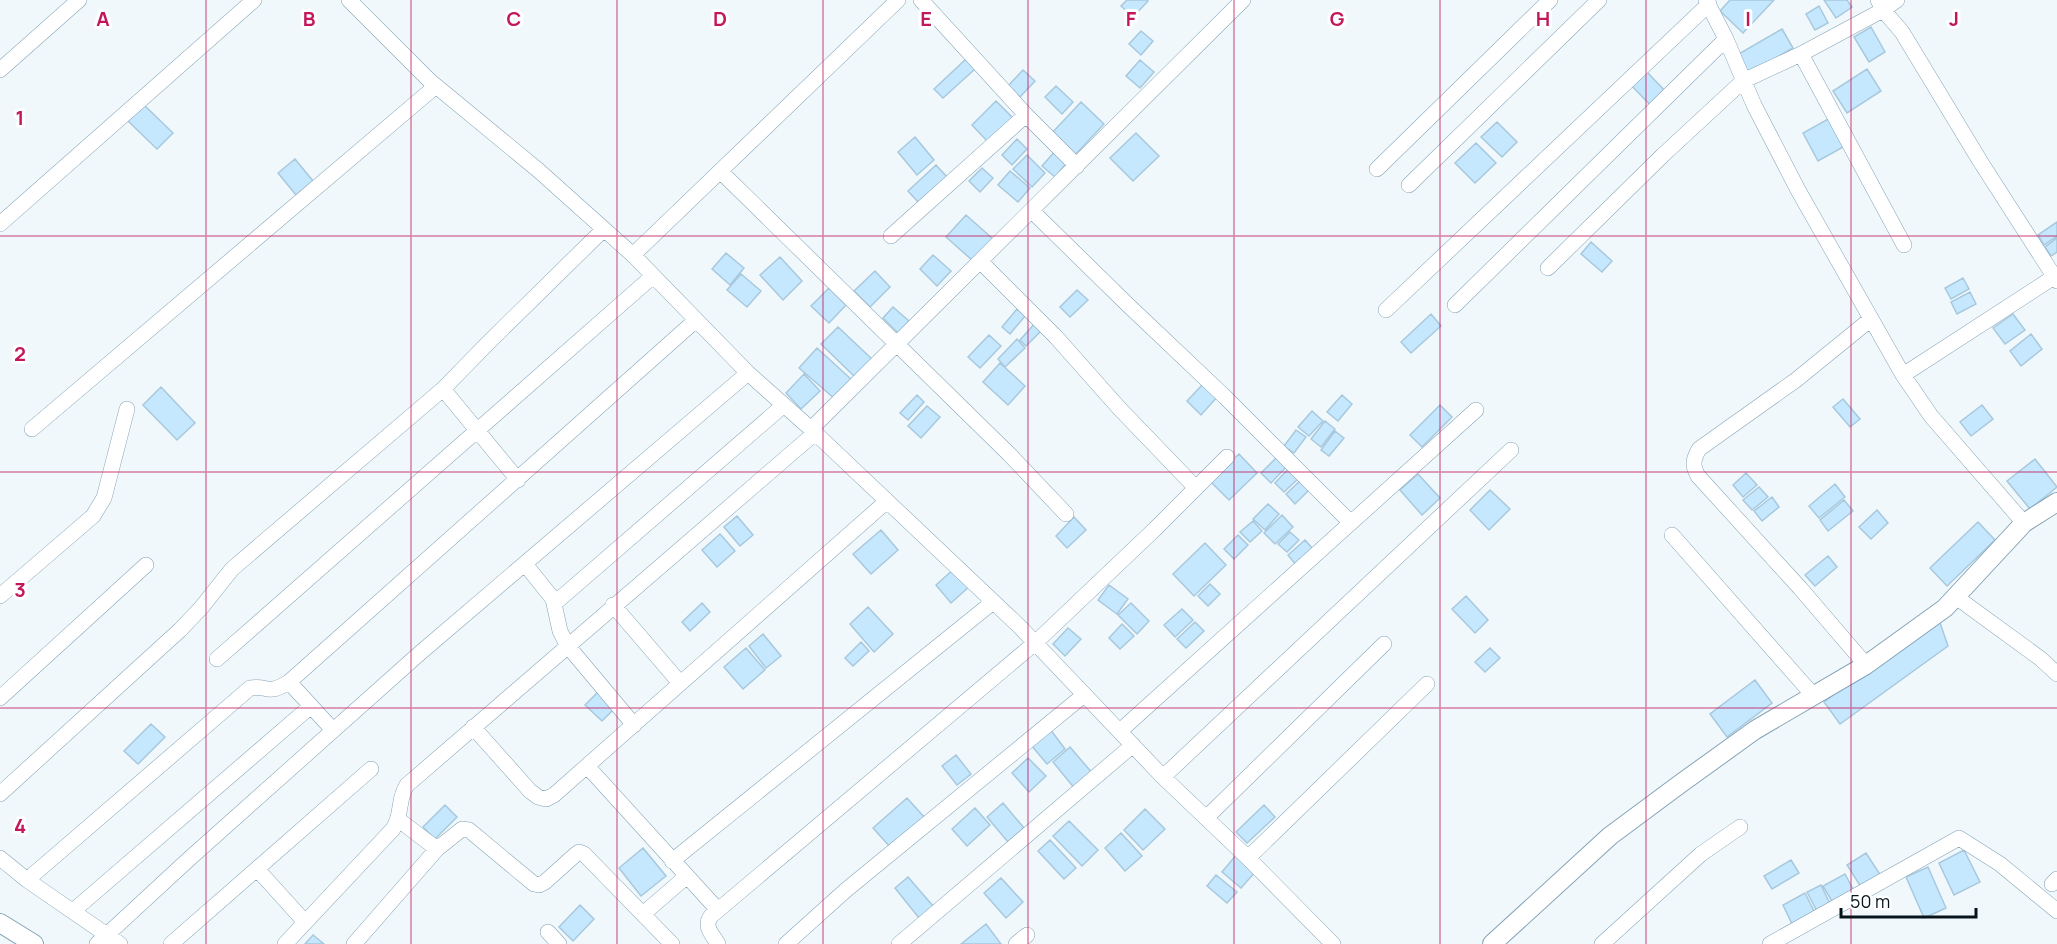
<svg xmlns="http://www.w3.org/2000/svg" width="2057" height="944" viewBox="0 0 2057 944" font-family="Manrope,sans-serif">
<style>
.building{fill:#c6e8fe;stroke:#a7c8dd;stroke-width:1.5}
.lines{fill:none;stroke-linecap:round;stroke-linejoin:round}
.minor-casing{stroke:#83a3b7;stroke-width:16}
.tertiary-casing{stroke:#83a3b7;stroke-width:20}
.minor{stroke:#fff;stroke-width:15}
.tertiary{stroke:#fff;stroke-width:18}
.grid{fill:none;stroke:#c2185b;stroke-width:1.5;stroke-opacity:0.55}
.grid-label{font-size:20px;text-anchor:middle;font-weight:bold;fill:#c2185b;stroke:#fff;stroke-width:6;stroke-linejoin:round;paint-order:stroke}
</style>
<rect width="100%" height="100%" fill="#f1f8fc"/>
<!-- building -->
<path class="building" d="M1127,0h20l1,1 -15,16 -12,-11z
M1730,0h44l-31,33 -23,-22z
M1824,0h23l5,7 -16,11z
M1819,6l9,17 -13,7 -9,-16z
M1871,27l14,25 -16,10 -15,-25z
M1782,29l11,19 -45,26 -11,-19z
M1141,31l12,10 -12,14 -12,-11z
M966,59l9,10 -32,29 -9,-9z
M1140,60l14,12 -14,16 -14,-12z
M1867,69l14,22 -34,22 -14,-22z
M1023,70l12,11 -15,16 -12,-11z
M1647,72l20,21 -15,14 -20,-21z
M1056,86l17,16 -11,12 -17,-17z
M996,101l17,17 -25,24 -16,-17z
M1081,102l23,22 -30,32 -23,-22z
M144,105l29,28 -16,16 -29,-28z
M1830,118l15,28 -27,15 -15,-28z
M1497,122l20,20 -15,15 -21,-20z
M1136,133l23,23 -26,25 -23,-23z
M915,137l19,23 -17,15 -19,-23z
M1017,139l10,10 -15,16 -10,-10z
M1476,143l20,20 -21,20 -20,-20z
M1056,150l12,11 -13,16 -13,-11z
M1027,155l18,18 -13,14 -19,-18z
M295,159l18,22 -17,14 -18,-22z
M936,165l11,12 -29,25 -10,-11z
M982,168l11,10 -13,14 -11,-11z
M1010,171l20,17 -12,14 -20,-17z
M966,215l27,24 -20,22 -27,-24z
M2057,222v14l-13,9 -6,-10z
M2057,238v14l-6,4 -6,-9z
M1591,242l21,19 -10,11 -21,-18z
M726,253l18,15 -14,17 -18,-16z
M933,255l18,16 -14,15 -17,-17z
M780,257l22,24 -19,19 -23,-25z
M875,271l15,16 -20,20 -16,-16z
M741,274l20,17 -14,16 -20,-17z
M1963,278l6,11 -18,10 -6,-11z
M829,288l17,17 -17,18 -18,-17z
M1077,290l11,10 -18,17 -10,-10z
M1970,292l6,12 -19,10 -6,-12z
M893,307l16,14 -11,12 -15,-15z
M1017,309l8,7 -15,18 -8,-7z
M1431,314l10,12 -30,27 -10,-11z
M2013,314l12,16 -20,14 -12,-16z
M1036,322l7,7 -17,17 -6,-6z
M838,327l35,33 -17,18 -35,-34z
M2031,334l11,15 -21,17 -11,-15z
M989,335l12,11 -21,22 -12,-11z
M1017,339l8,9 -20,19 -7,-8z
M817,348l35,32 -17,19 -36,-31z
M1000,363l25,23 -17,19 -25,-23z
M804,374l16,17 -19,18 -15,-16z
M1204,383l14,13 -17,19 -14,-14z
M161,387l34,36 -18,17 -34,-35z
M917,395l7,7 -16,18 -8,-7z
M1342,395l10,9 -14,17 -11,-9z
M1843,399l17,20 -10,8 -17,-20z
M1440,405l12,12 -30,30 -12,-12z
M1982,405l11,14 -22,17 -11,-14z
M927,406l13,11 -19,21 -13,-12z
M1312,411l11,10 -14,15 -11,-9z
M1325,421l10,8 -14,18 -10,-8z
M1296,430l10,7 -12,16 -10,-7z
M1335,431l9,7 -15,18 -8,-6z
M1239,454l18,19 -28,27 -19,-19z
M1280,454l9,10 -18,19 -10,-10z
M2035,459l22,28 -27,22 -23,-28z
M1291,466l10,10 -17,16 -9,-9z
M1746,473l11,12 -14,12 -10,-12z
M1418,474l22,24 -18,17 -22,-25z
M1303,478l9,9 -17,17 -9,-10z
M1835,484l10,13 -26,21 -10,-12z
M1759,487l9,10 -16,13 -9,-10z
M1490,490l20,19 -21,21 -19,-20z
M1772,497l7,10 -17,14 -8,-10z
M1844,500l9,11 -25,20 -8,-11z
M1268,504l11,10 -14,16 -12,-11z
M1877,510l11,13 -17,16 -12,-12z
M1282,515l11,12 -18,17 -11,-11z
M737,516l16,19 -13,11 -16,-19z
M1074,517l12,13 -19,18 -11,-12z
M1253,521l9,10 -12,11 -10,-10z
M1978,522l17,18 -48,46 -17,-18z
M881,530l17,20 -27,24 -18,-20z
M1290,532l9,8 -12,12 -9,-8z
M720,534l15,17 -18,16 -15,-17z
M1238,535l10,10 -14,14 -10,-10z
M1305,540l8,9 -17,16 -8,-10z
M1205,543l21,22 -32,31 -21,-22z
M1828,556l9,11 -22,19 -10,-11z
M955,568l16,17 -20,18 -15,-18z
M1210,584l10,10 -12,12 -10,-10z
M1109,585l19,14 -11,15 -19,-14z
M1466,596l22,24 -13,13 -23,-24z
M702,603l8,9 -20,19 -8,-9z
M1131,603l18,18 -12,13 -19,-19z
M868,607l25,27 -19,18 -24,-28z
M1182,609l11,11 -18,17 -11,-12z
M1938,617l10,29 -108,78 -16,-22z
M1195,622l9,9 -18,17 -9,-9z
M1122,624l12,12 -14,13 -11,-11z
M1068,628l13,11 -16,17 -12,-12z
M763,634l18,22 -15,12 -17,-22z
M861,642l8,9 -16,15 -8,-8z
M746,648l19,22 -22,19 -19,-22z
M1490,648l10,10 -15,14 -10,-10z
M1755,680l17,23 -45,34 -17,-23z
M598,692l17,16 -13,13 -17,-16z
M151,724l14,13 -27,27 -14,-13z
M1050,729l15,20 -18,15 -16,-19z
M1070,747l23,27 -18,15 -22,-27z
M956,755l15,19 -14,11 -15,-19z
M1028,758l18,18 -17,16 -17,-19z
M907,798l18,20 -34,30 -18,-20z
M1003,803l21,25 -16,14 -21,-25z
M445,805l12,12 -22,22 -12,-12z
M1264,805l11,12 -28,26 -11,-11z
M975,808l15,17 -23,21 -15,-17z
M1145,809l20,20 -22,21 -19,-20z
M1069,821l29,29 -16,16 -29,-30z
M1121,833l21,23 -17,15 -20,-23z
M1050,840l26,28 -12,11 -26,-28z
M643,848l23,28 -25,20 -22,-28z
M1964,850l16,32 -26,13 -15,-32z
M1866,853l15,23 -20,11 -14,-22z
M1237,854l19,17 -15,17 -19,-16z
M1791,860l8,13 -27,16 -8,-13z
M1928,867l18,41 -22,10 -18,-41z
M1845,874l9,17 -21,12 -10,-17z
M1216,875l21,17 -10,11 -20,-17z
M908,877l25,29 -14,12 -24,-30z
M1001,878l22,24 -17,16 -22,-25z
M1821,885l10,21 -13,7 -11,-21z
M1805,893l11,22 -23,11 -10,-21z
M580,905l14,14 -21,22 -14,-14z
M986,924l15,20h-40z
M313,935l11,9h-19z"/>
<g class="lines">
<!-- minor casing -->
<g class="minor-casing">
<path id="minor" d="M349,0l81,81 108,89 95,85 115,118 63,56 208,197 144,151 85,81 85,86
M921,0l105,115 51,51
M1706,0l20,39 28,66 44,85 105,185 28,41 93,107
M1878,0l5,10 19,22 78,129 77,120
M1801,54l103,191
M0,70l79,-70
M1377,169l173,-169
M720,171l289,283 57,60
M1409,185l190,-185
M1032,211l96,94 97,92 125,125
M0,224l254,-224
M891,236l135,-121
M633,255l265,-255
M980,261l76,76 63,71 77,80
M1548,268l115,-113 80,-74 58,-27 82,-44 14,-10
M1455,305l271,-266
M1386,310l323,-306
M1903,375l151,-98
M443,389l75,91
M32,429l404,-343
M811,429l432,-429
M1672,535l141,160
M525,564l28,35 7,32 7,14 67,80
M0,596l93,-80 11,-18 23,-89
M1956,597l85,62 16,15
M555,603l229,-198
M613,605l67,78
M217,659l436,-383
M1866,665l-66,-77 -102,-112c-6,-11 -5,-16 1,-27l97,-69 75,-61
M289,682l407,-362
M0,698l146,-133
M473,727l57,64 8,6 8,2 8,-4 333,-294
M1120,731l356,-321
M587,766l131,144
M1163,777l348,-327
M0,794l180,-164 21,-22 31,-39 211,-180 45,-46 116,-114
M1206,818l178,-174
M399,820l38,29 25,-20 7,1 65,54 5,1 6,-3 30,-27 4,-3 5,2 88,90
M0,858l27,22 93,64
M1248,858l179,-174
M672,861l321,-259
M257,869l48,53
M27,880l223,-192c20,-3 16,8 39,-6l44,48
M2052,884l5,-5
M73,911l238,-205
M643,914l44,-38
M548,932l11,12
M97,944l92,-85 231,-206 328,-280
M171,944l200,-175
M285,944l108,-115c10,-15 4,-29 14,-44l408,-352
M354,944l83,-95
M718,944c-5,-9 -15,-17 -7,-28l324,-273 120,-114 72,-72
M786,944l60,-54 238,-195
M899,944l234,-199
M1016,944l11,-9
M1602,944l99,-90 39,-27
M1770,944l189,-106 41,26 57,47"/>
</g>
<!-- tertiary casing -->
<g class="tertiary-casing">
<path id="tertiary" d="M0,923l34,21
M1492,944l118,-108 70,-52 75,-54 111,-65 79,-57 79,-85 33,-21"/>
</g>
<!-- minor -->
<use href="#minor" class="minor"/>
<!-- tertiary -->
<use href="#tertiary" class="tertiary"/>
</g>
<!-- grid -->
<path class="grid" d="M206,0v944M411,0v944M617,0v944M823,0v944M1028,0v944M1234,0v944M1440,0v944M1646,0v944M1851,0v944M0,236h2057M0,472h2057M0,708h2057"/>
<g class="grid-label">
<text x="103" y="26">A</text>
<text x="309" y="26">B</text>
<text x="514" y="26">C</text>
<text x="720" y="26">D</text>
<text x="926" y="26">E</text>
<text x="1131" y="26">F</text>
<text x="1337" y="26">G</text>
<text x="1543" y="26">H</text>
<text x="1748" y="26">I</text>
<text x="1954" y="26">J</text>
<text x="20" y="125">1</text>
<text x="20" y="361">2</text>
<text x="20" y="597">3</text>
<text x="20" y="833">4</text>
</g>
<!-- scale -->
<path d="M1841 908v9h135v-9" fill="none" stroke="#08141b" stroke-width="3"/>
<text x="1850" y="908" font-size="18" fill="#08141b" stroke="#ffffff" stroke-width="4.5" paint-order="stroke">50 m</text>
</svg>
